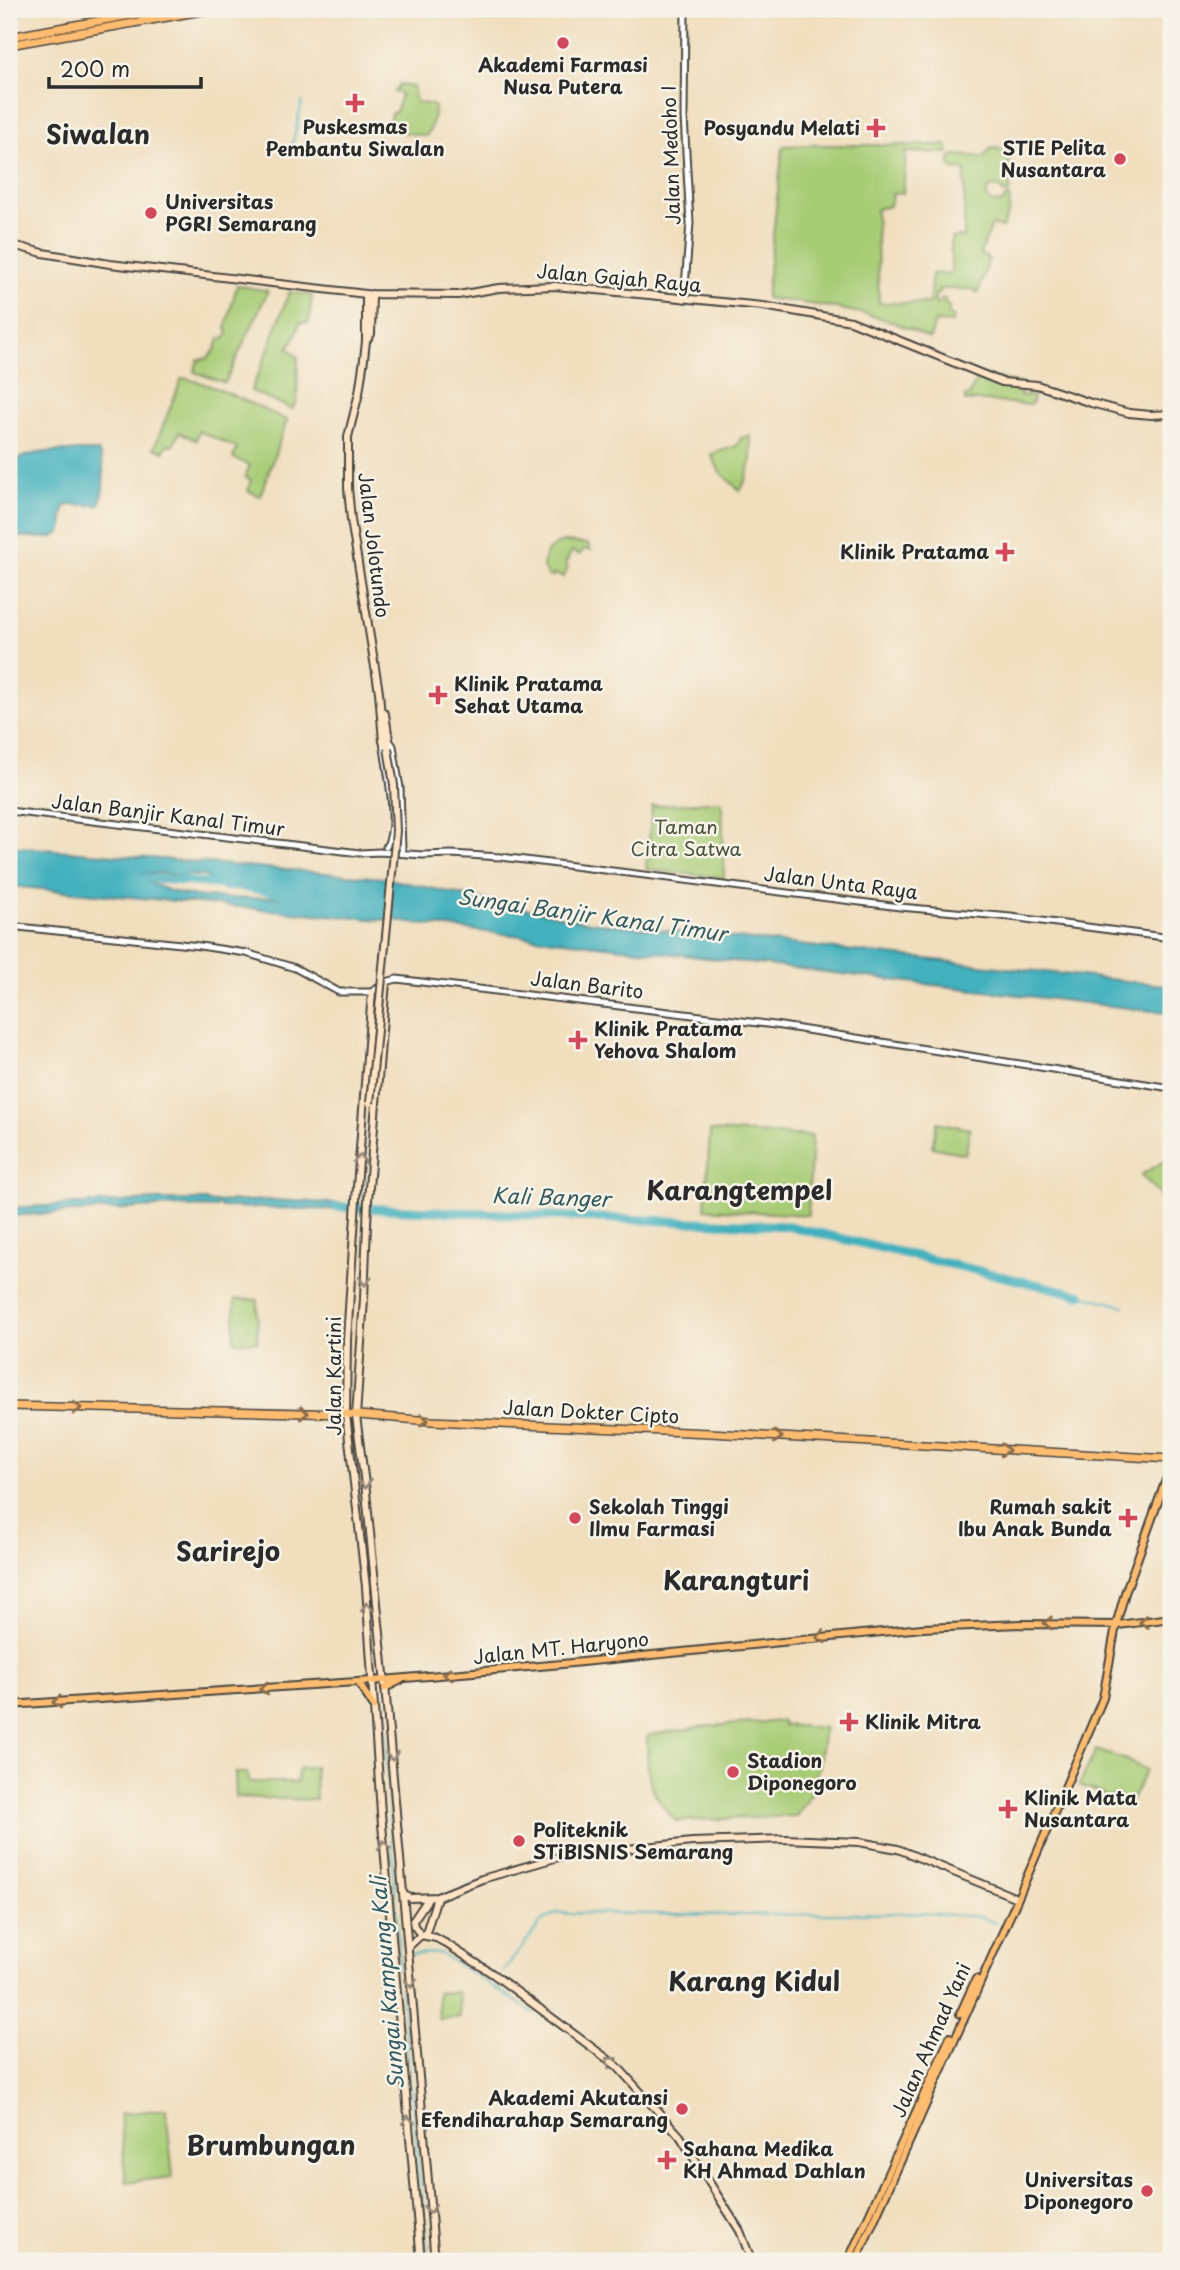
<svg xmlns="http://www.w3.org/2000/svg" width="1180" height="2270" viewBox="0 0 1180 2270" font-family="'Playpen Sans',sans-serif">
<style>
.green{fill:#a8cc76;stroke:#6a7c50;stroke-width:2}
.water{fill:#42b0bd;stroke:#366e74;stroke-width:2;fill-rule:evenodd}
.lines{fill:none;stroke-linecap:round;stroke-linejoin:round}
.stream{stroke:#42b0bd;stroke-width:2}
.river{stroke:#42b0bd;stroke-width:9}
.tertiary-casing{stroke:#494641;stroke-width:9}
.secondary-casing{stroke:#494641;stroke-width:10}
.primary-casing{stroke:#494641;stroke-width:10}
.trunk-casing{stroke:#494641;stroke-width:10}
.motorway-casing{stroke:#494641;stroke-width:10}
.tertiary{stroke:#fff;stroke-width:5}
.secondary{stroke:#ffe4c6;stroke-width:6}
.primary{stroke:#febc70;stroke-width:6}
.trunk{stroke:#febc70;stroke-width:7}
.motorway{stroke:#febc70;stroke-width:7}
.secondary-bridge-casing{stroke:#494641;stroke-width:10;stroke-linecap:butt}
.secondary-bridge{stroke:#ffe4c6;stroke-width:6}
.oneway{stroke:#958878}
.oneway2{stroke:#8a6c4a}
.poi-dot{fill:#d1495b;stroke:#f7f3e8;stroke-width:2.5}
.labels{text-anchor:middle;stroke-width:5;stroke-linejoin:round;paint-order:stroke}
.poi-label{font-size:19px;font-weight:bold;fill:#2b2b2b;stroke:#f7f3e8;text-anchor:start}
.street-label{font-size:19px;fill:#2b2b2b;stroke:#f7f3e8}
.park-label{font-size:19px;fill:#4a533e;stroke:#f7f3e8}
.water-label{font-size:21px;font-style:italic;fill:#335a5e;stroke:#f7f3e8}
.district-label{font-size:26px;font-weight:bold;fill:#2b2b2b;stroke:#f7f3e8}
</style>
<rect width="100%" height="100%" fill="#f7f3e8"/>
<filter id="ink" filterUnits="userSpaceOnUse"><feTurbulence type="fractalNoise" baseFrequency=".0143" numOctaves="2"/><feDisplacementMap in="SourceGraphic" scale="14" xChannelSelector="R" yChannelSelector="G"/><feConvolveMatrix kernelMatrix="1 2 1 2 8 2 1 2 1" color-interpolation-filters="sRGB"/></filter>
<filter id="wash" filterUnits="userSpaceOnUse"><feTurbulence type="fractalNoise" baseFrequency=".00686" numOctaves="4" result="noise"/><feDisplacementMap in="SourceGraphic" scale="28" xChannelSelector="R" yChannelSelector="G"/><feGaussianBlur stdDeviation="1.57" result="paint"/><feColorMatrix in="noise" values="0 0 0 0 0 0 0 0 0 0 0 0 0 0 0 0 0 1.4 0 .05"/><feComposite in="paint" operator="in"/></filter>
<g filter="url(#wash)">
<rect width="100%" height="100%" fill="#f0debe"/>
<!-- green -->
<path class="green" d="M399,84l14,3 3,15 16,3 3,2 -4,21 -5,8 -38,-6 3,-17 5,-1 5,-18 -7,-2z
M812,145h135l2,8 -43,-1 -3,41 -11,1c-2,19 -4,9 -16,16l3,93h50l3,-29 19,-1v-35l13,-1 1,-67 -12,-1 -3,-3v-8l4,-3 30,2 6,-8 6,-1 13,4 1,40 -6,2 -4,-6 -8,-1 -5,3v7l4,6 13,-1 1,-4 5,-2 -1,16 -7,16 -10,-3 -12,29 9,5 -11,34 -6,-4h-33v4l-4,2v8l3,1 3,-5h4v5l4,2v9l5,2 -2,6 -17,-1 -5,17c-13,-6 -26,-13 -40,-18 -40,-13 -83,-17 -124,-23l17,-152z
M237,285l31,6 -43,92 -31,-11 4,-12 10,-2 7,-8 5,-12 4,1 4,-7 -2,-5z
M289,292l23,3 -3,28 -9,-1 -5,15 -7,11 10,9 -1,45 -5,7 -41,-18 16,-38z
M987,376l35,8 3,4 -3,1 -2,6 13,1 -1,7 -2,2 -44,-4h-21v-5h4l8,-19z
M182,378c28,4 77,30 105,42l-27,76 -12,-5 3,-11 -6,-3 5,-12 -17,-7 4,-10 -38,-17 -3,9 -17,-8 -6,14 -6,-2 -3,7 -10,-3z
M750,435c3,21 1,38 -10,56l-20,-19 -9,-18 26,-8 4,-8z
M564,542l24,2 3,6 -7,-1 -4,6 -8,-4 -7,13 3,3 -4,10 -10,-3 -2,3 -4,-1 -5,-8c1,-16 6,-22 21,-26z
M722,801l2,77 -78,-9 6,-63z
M937,1122l33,7 -5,25 -33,-7z
M710,1131l102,5 -4,79 -103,-6z
M1171,1157v44l-11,-6 -19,-20z
M235,1299l23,1 -1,42 -23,-1z
M782,1721l1,4 41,3 -6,42 -8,27 -14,19 -120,5c-29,-31 -28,-41 -29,-83l3,-3 56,-9z
M1096,1750l28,9 22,11 -15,31 -11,-4h-11l-30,-12z
M315,1767l1,33 -80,-3 -1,-24h12l3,9h47l1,-13z
M458,1992l2,25 -21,2 -2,-26z
M166,2109l7,68 -47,5 -6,-68z"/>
<!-- water -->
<path class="water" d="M98,451c8,12 6,41 1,54h-29l-6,2 -2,24 -6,5 -7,2 -40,-2v-68c13,-22 66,-16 89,-17z
M9,846l375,32 198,43 589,65v27l-768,-91 -8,-3 -14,1 -372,-34zM160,873l24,4 2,-2 19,1 19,14 25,-3 13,5 21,-1 5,5c-31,3 -81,4 -110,-3 -18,-4 -34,-15 -52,-17l1,-2z
M155,1200h51l2,2 66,-2 74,4 -1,6 -125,-3 -4,-2 -3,3 -40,-2 -166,10v-8z"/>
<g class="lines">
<!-- stream -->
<path class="stream" d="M291,151l11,-49
M1081,1295l43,11
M383,1702l17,272 28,287
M413,1954l27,-1 94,60
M503,1972l39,-51 15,-8 192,2 174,-2 57,4 16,6"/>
<!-- river -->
<path class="river" d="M123,876l93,8 81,11
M336,1207l452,19 293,69"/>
</g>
</g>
<g filter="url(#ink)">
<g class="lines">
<!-- tertiary casing -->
<g class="tertiary-casing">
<path id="tertiary" d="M684,299l6,-76 -6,-106 1,-108
M389,740l4,6 7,42 2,61
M383,741c3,25 17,85 3,106
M9,811l351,42 19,-1 44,3 28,-1 50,3 399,50 111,10 160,21
M9,926l191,20 46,7 49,15 44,24h33l14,-10 11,-3 378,46 396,63"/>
</g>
<!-- secondary casing -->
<g class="secondary-casing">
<path id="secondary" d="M9,244l34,9 67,11 256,30 92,1 41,-7 56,-2 208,20 88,15 151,61 35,3 54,18 38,10 22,2 20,-1
M366,294v47l-2,18 -5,34 -11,44v51l3,32 28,172 4,49 5,7
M366,341l5,-7 1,-40
M381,711l4,3 4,26 -1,8
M386,982l-18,218 -4,99 -8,117 10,76 18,182 51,587
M372,992l-16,208 -9,140 -1,74 20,173 15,226 40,448
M404,1895l7,3 26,-1 45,-18 80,-23 130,-14 93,-3 74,3 39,7 116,48
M421,1935l-7,-9 -1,-5 15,-22
M425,1936l12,-39
M408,1947l13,-12 15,3 9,5 48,31 124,92 63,70 60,95 9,23"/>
</g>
<!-- primary casing -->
<g class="primary-casing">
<path id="primary" d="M358,1682l16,25
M385,1688l16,-8
M9,1705l363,-24 190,-17 360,-36 99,-4 97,1 53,-7
M960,2014l16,-35
M848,2261l102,-224
M856,2261l162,-363 85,-200 13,-73 9,-32 46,-127"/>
</g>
<!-- trunk casing -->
<g class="trunk-casing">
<path id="trunk" d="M9,1406l337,8 85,7 279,12 461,26"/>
</g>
<!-- motorway casing -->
<g class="motorway-casing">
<path id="motorway" d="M9,37l156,-28
M9,45l204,-36"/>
</g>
<!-- tertiary -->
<use href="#tertiary" class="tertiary"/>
<!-- secondary -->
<use href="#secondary" class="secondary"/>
<!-- primary -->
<use href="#primary" class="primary"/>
<!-- trunk -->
<use href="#trunk" class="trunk"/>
<!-- motorway -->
<use href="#motorway" class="motorway"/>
<!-- secondary-bridge casing -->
<g class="secondary-bridge-casing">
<path id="secondary-bridge" d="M370,1103l26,-272 -2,-46 -6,-37"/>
</g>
<!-- secondary-bridge -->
<use href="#secondary-bridge" class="secondary-bridge"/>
</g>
<!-- one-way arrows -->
<defs><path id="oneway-chevron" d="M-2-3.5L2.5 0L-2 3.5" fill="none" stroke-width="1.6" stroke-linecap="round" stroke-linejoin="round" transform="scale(1.75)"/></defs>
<g class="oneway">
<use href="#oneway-chevron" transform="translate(360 1159) rotate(-85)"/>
<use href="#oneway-chevron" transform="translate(365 1281) rotate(92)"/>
<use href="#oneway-chevron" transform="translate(365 1484) rotate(83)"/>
<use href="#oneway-chevron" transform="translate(367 1607) rotate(-94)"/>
<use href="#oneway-chevron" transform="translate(392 1756) rotate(85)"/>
<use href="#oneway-chevron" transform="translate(384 1845) rotate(-95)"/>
<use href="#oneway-chevron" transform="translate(411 1983) rotate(85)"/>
<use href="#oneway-chevron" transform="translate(610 2061) rotate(-142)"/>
<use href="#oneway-chevron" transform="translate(408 2120) rotate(-95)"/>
<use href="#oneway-chevron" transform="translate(430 2209) rotate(85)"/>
</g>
<g class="oneway2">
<use href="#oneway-chevron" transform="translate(77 1408) rotate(1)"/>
<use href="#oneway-chevron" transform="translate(304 1413) rotate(1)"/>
<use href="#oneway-chevron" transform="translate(424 1420) rotate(3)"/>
<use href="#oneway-chevron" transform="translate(778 1437) rotate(3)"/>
<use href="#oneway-chevron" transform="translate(1005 1450) rotate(3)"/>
<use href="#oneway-chevron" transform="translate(1144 1622) rotate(173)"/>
<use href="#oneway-chevron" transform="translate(1048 1623) rotate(180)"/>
<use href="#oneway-chevron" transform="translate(821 1637) rotate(174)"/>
<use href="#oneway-chevron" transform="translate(448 1674) rotate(176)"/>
<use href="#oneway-chevron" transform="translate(264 1689) rotate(177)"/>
<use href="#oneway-chevron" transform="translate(57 1702) rotate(177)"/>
</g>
</g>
<!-- markers -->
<g class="poi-dot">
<circle cx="563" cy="43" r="7"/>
<path d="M351.5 92.5h7v7h7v7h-7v7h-7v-7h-7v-7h7z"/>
<path d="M872.5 117.5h7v7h7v7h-7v7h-7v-7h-7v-7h7z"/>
<circle cx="1120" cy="159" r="7"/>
<circle cx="151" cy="213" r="7"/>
<path d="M1001.5 541.5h7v7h7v7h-7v7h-7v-7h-7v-7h7z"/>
<path d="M434.5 684.5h7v7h7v7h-7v7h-7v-7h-7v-7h7z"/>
<path d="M574.5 1029.5h7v7h7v7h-7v7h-7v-7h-7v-7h7z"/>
<circle cx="575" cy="1518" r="7"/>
<path d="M1124.5 1507.5h7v7h7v7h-7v7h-7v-7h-7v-7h7z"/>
<path d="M845.5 1711.5h7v7h7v7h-7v7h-7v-7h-7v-7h7z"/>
<circle cx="733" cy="1772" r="7"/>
<path d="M1004.5 1798.5h7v7h7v7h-7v7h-7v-7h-7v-7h7z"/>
<circle cx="519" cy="1841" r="7"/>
<circle cx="682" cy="2109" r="7"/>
<path d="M663.5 2149.5h7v7h7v7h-7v7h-7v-7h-7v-7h7z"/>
<circle cx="1147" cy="2191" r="7"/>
</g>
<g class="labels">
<!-- poi labels -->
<g class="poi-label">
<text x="563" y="72" text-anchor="middle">Akademi Farmasi<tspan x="563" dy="22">Nusa Putera</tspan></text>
<text x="355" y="134" text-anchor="middle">Puskesmas<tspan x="355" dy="22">Pembantu Siwalan</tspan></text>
<text x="860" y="135" text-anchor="end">Posyandu Melati</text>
<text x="1106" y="155" text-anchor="end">STIE Pelita<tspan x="1106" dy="22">Nusantara</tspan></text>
<text x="165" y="209">Universitas<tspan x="165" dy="22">PGRI Semarang</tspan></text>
<text x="989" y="559" text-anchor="end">Klinik Pratama</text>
<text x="454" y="691">Klinik Pratama<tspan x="454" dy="22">Sehat Utama</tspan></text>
<text x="594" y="1036">Klinik Pratama<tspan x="594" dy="22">Yehova Shalom</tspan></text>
<text x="589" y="1514">Sekolah Tinggi<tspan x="589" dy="22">Ilmu Farmasi</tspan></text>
<text x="1112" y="1514" text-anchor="end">Rumah sakit<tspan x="1112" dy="22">Ibu Anak Bunda</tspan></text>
<text x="865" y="1729">Klinik Mitra</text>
<text x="747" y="1768">Stadion<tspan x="747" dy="22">Diponegoro</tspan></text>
<text x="1024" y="1805">Klinik Mata<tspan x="1024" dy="22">Nusantara</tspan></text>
<text x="533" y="1837">Politeknik<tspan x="533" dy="22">STiBISNIS Semarang</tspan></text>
<text x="668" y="2105" text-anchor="end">Akademi Akutansi<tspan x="668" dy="22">Efendiharahap Semarang</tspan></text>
<text x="683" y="2156">Sahana Medika<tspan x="683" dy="22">KH Ahmad Dahlan</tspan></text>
<text x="1133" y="2187" text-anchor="end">Universitas<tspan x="1133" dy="22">Diponegoro</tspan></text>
</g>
<!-- street labels -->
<g class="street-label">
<text transform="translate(671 155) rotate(-92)" y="7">Jalan Medoho I</text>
<text transform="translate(619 278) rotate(5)" y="7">Jalan Gajah Raya</text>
<text transform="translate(374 545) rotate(83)" y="7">Jalan Jolotundo</text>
<text transform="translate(168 815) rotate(7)" y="7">Jalan Banjir Kanal Timur</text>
<text transform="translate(841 883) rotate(7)" y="7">Jalan Unta Raya</text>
<text transform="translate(587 985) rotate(7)" y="7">Jalan Barito</text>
<text transform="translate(334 1376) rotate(-90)" y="7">Jalan Kartini</text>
<text transform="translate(591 1412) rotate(3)" y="7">Jalan Dokter Cipto</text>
<text transform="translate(561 1648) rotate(-6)" y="7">Jalan MT. Haryono</text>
<text transform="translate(931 2040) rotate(-66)" y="7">Jalan Ahmad Yani</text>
</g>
<!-- park labels -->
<g class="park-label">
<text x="686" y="834">Taman<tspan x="686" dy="22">Citra Satwa</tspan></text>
</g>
<!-- water labels -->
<g class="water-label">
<text transform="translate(592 916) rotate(8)" y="7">Sungai Banjir Kanal Timur</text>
<text transform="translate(551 1198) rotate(2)" y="7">Kali Banger</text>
<text transform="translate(388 1983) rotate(-95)" y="7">Sungai Kampung Kali</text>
</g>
<!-- district labels -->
<g class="district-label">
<text x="98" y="144">Siwalan</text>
<text x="739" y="1200">Karangtempel</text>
<text x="228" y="1561">Sarirejo</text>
<text x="736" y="1590">Karangturi</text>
<text x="754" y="1991">Karang Kidul</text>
<text x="271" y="2155">Brumbungan</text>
</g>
</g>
<!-- margin -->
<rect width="1180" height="2270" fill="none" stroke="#f7f3e8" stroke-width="35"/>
<!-- scale -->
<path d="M49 77v10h152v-10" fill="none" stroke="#2b2b2b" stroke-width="3.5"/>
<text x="60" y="77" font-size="21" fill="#2b2b2b" stroke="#f7f3e8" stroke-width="5" paint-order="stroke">200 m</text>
</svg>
